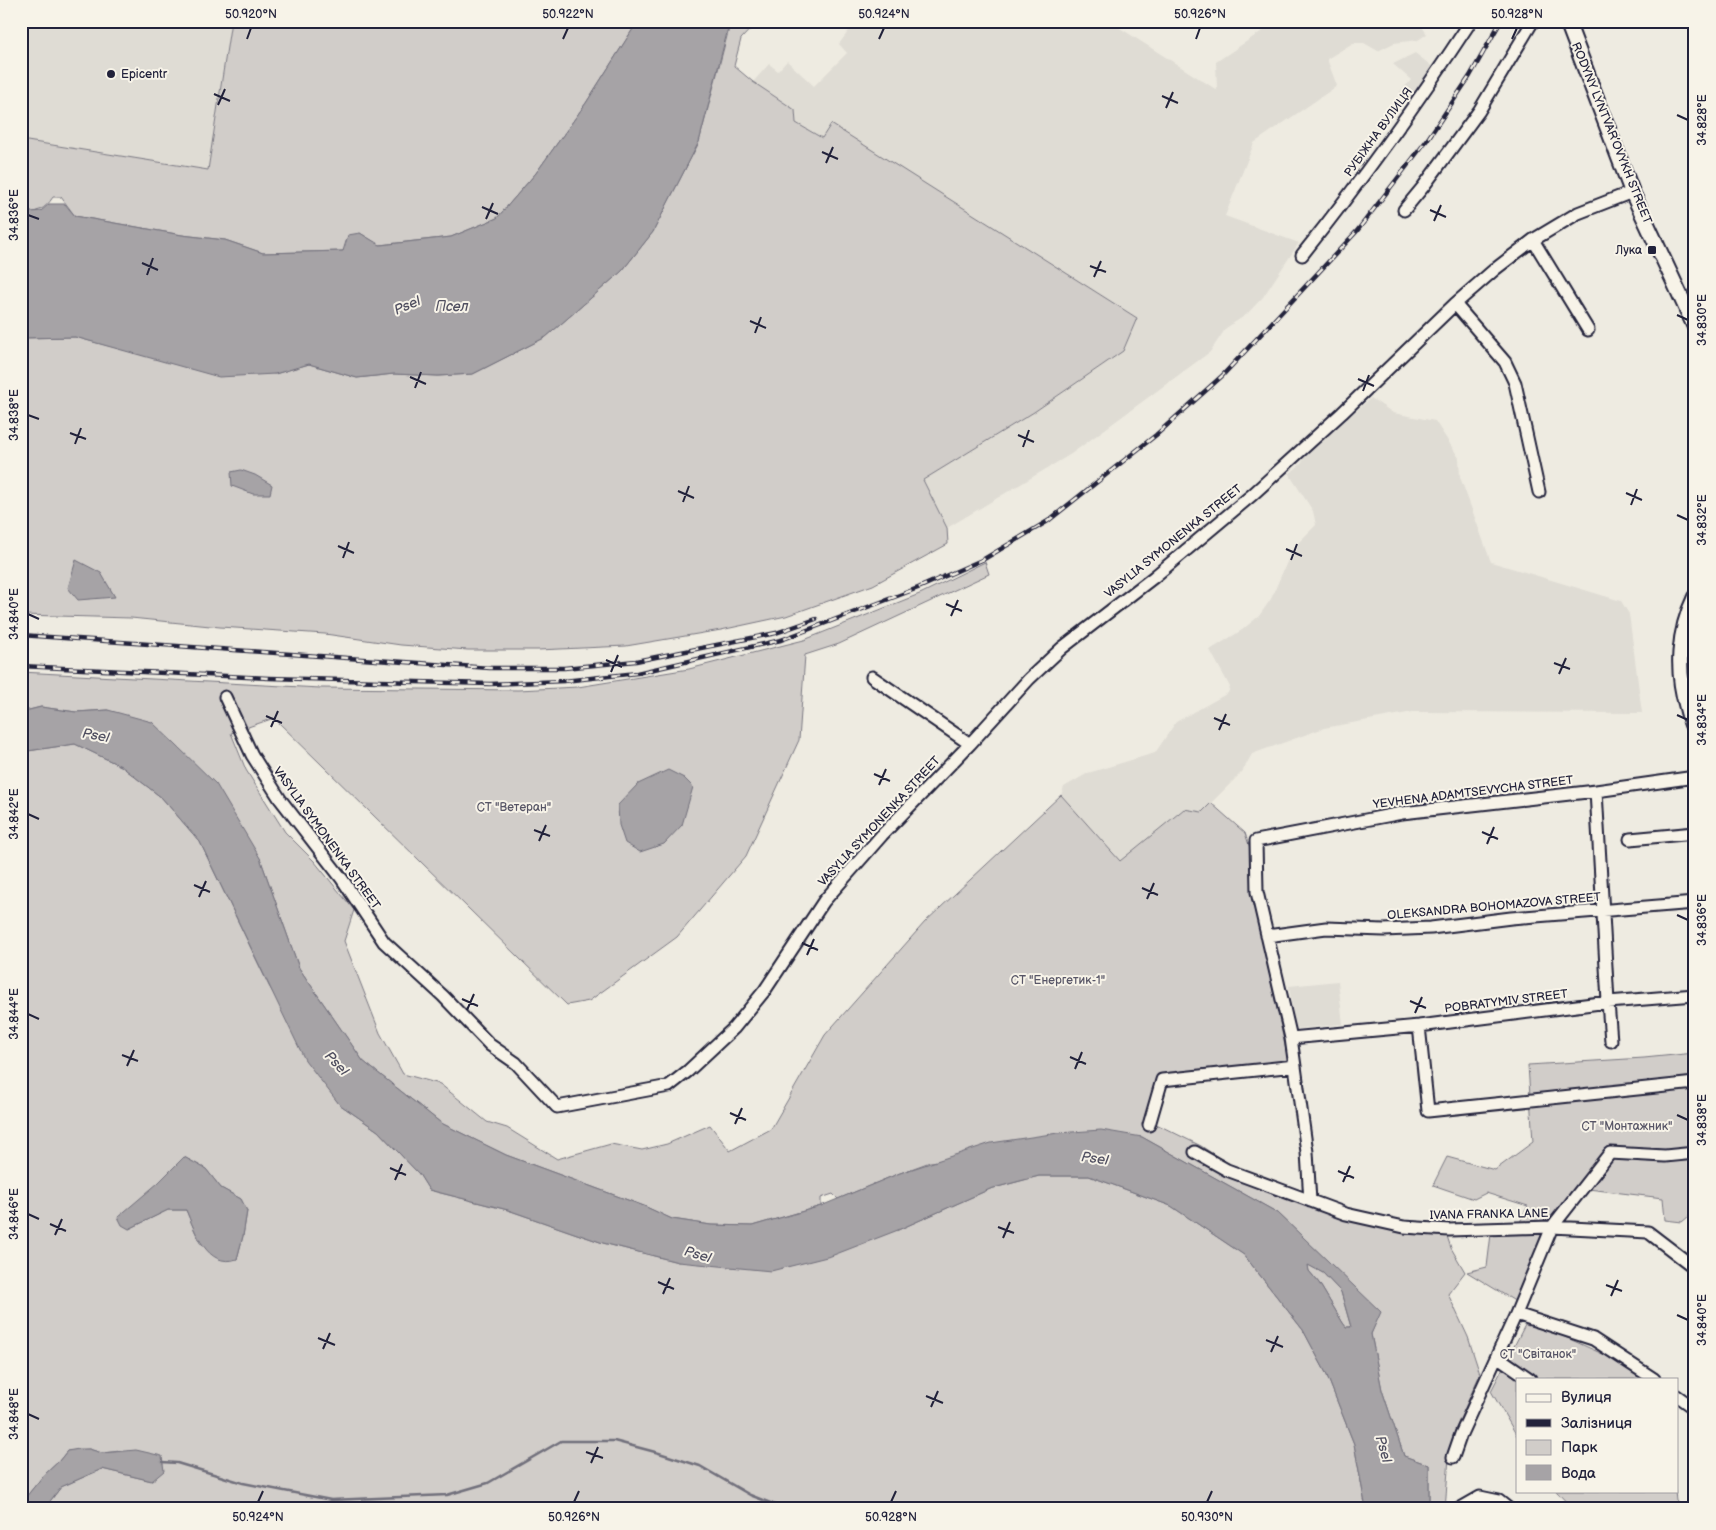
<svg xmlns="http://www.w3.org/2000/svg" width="1716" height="1530" viewBox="0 0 1716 1530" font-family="'Balsamiq Sans',sans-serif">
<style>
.built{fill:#dfdcd4}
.green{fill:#d1cdc9;stroke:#7a7882;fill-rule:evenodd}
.water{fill:#a6a3a6;stroke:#716f7b;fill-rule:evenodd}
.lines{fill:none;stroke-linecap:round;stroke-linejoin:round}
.stream{stroke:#716f7b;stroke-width:2.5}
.minor-casing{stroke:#22223b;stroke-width:15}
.major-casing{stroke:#22223b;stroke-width:18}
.minor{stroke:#f7f3e8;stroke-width:11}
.major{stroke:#f7f3e8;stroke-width:14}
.rail-casing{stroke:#22223b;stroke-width:4.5}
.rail{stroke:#f7f3e8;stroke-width:2.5;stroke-dasharray:8;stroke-linecap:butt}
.ticks{fill:none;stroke:#22223b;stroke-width:2}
.poi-dot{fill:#22223b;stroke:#f7f3e8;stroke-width:2}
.labels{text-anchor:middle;stroke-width:4;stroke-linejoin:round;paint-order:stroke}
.poi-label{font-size:12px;fill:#22223b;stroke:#f7f3e8;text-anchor:start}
.street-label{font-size:12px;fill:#22223b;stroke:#f7f3e8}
.park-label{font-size:12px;fill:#575566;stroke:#f7f3e8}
.water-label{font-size:14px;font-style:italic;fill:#504f60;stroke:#f7f3e8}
.neatline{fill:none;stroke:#22223b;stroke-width:2}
.ticks-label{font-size:12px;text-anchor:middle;fill:#22223b}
</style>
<rect width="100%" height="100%" fill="#eeebe1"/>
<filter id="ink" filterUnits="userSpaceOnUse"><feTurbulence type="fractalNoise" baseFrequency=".02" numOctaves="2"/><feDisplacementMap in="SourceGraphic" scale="10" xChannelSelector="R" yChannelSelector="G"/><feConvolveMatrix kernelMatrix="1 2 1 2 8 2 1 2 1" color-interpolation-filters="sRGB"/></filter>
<g filter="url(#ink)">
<!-- built -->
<path class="built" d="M21,21h210l-23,149 -187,-30z
M856,21h71l9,7 6,-7h167l108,69 -1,-28 61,-41h141l9,13 -9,6 -24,3 -16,8 -14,-8h-11l-26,16 10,27 -83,57 -29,73 74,27 -36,54 -17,18 -20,13 -16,24 -139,102 -124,74 -24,-48 111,-68 89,-61 14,-33 -306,-193 -9,13 -26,-15 -1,-13 -42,-28 16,-18 9,7 9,-10 27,25 33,-33 -8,-9z
M1415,53l19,15 -28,32 -6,-8 11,-12 -18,-16z
M1371,398l22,15 42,8 24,37 1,19 31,85 130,39 8,13 13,99 -229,-1 -89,16 -72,26 -10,18 -40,40 -18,-3 -64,53 -59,-67 3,-8 24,-14 67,-20 21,-31 52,-29 2,-6 -20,-37 32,-20 17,-14 12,-17 22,-51 23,-23 -3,-14 -24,-37 12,-10 6,-11z
M1338,981l5,43 -48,5 -6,-43z"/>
<!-- green -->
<path class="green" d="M231,21h407l-52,82 -50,70 -39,45 -46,19 -72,8 -19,-12 -17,18 -80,2 -38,-13 -43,-5 -107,-19 -14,-19h-8c-8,13 -17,16 -32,16v-73l187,30z
M731,21h27l-17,18 -7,27 19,16 42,28 1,13 26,15 9,-14 306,194 -14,33 -89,61 -111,68 24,48 1,16 -75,41 -87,31 -65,14 -95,16 -88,4h-70l-67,-5 -76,-11 -105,-7 -89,-9 -110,-3v-277l54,-1 68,18 132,19 34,-10 48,14 37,-4 44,2 35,-2 73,-37 76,-66 31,-39 46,-90z
M985,562l4,12 -150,70 -34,11 -6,85 -53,116 -69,81 -88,64 -22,4 -293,-287 -43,15 15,37 39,62 29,29 40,49 -10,31 36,92 23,41 37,10 47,38 20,6 50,31 54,-15 31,6 25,-6 43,-19 20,26 41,-22 54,-94 100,-113 136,-127 59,66 64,-52 18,3 9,-9 34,30 9,27 -1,39 36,165 -131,14 -14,40 57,28 32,21 102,42 75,15 34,3 7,21 14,24 -17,22 20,43 12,37 -25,56 -6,27 -4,52h-16v-44l-25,-9 -22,-66 -11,-56 9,-22 -102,-99 -136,-76 -212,25 -30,11 -62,26 -5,-5 -12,4v8l-69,20 -41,-1 -39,-6 -28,-13 -138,-51 -65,-32 -78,-62 -25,-36 -39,-57 -39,-110 -152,-148 -32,2 -35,-5 -20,5v-40l299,16 198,2 60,-3 111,-18 115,-29 118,-47z
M75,744l46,22 41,32 38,44 69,144 70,118 39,27 41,43 10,16 79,20 95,33 75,19 220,-32 92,-41 49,-13h50l82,30 73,49 59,75 23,43 28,71 12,65h-1322l17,-22 41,-18 50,12 -32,-30 -18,2 -13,-4 -22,2 -8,10 -16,15 -22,27v-751zM184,1157l22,12 15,19 20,11 6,12 -4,25 -6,23 -37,-16 -14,-33h-18l-39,19 29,-46z
M1695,1053v158l-13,11 -17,-2 -2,-22 -75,-9 -16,5 -54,109 -51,-31 20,-5 4,-33 25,-4 12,-24 -42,-13 -12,6 -41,-14 14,-28 48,13 38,-28 -5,-77 116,-7z
M1307,1264l16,9 18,19 10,35h-5l-3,-4 -24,-40 -10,-12z
M1525,1325l29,7 84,38 11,9h-132v57l-26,-45z
M1556,1491h119l1,9 9,9h-112z"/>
<!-- water -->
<path class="water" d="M638,21h92l-31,121 -46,90 -31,39 -76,66 -73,37 -35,2 -44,-2 -37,4 -48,-14 -34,10 -56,3 -144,-40 -54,1v-125l20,-2 8,-7h16l10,12 107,19 43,5 38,13 80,-2 5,-16 12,-2 20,12 71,-8 46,-19 39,-45 50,-70z
M241,470l14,5 17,10 -2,9h-17l-21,-8 -1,-14z
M76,560l25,13 14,24 -37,3 -10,-12z
M41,707l35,5 32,-2 44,12 24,23 40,39 44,74 39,110 64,93 78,62 65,32 138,51 28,13 39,6 41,1 69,-20 79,-33 91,-30 67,-10 43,-3 41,7 136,76 103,99 -10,22 11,56 22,66 25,9v44h-63l-12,-65 -28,-71 -23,-43 -59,-75 -73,-49 -82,-30h-50l-49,13 -92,41 -67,26 -60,15 -93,-9 -75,-19 -95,-33 -79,-20 -10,-16 -41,-43 -39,-27 -34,-44 -105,-218 -38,-44 -41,-32 -46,-22 -54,8v-40zM1308,1265l15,8 18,19 10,35h-5l-3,-4 -24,-40 -10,-12z
M668,770l16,8 9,9 -11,38 -18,19 -24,8 -15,-9 -6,-18 -1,-20 20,-21z
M184,1157l22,12 15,19 20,11 6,12 -4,25 -6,23c-30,10 -42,-28 -51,-49h-18l-39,19 -7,-4 -4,-8 40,-34z
M79,1449h10l13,4 34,-3 26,6 2,15 -12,10 -50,-12 -41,18 -17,22h-23v-6l22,-27 16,-15 8,-10z"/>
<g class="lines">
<!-- stream -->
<path class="stream" d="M162,1462l15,1 66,20 88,17 116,-5 41,-12 73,-42h53l45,12 41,13 50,29 36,14"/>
<!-- minor casing -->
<g class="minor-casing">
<path id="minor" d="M1404,210l19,-23 56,-76 54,-90
M1533,240l55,90
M1302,255c60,-75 116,-153 169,-234
M1455,304l50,58 10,21 24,109
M872,677l98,67
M225,697l27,58 28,44 62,80 42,63 59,54 47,49 26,18 41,44 112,-21 19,-15 46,-43 31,-38 59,-89 58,-66 88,-91 59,-65 33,-31 92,-71 98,-82 90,-82 113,-109 39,-34 39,-30 45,-27 54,-21
M1596,791l12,211 3,39
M1630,839l65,-6
M1267,936l59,-8 58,2 47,-2 80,-10 184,-15
M1419,1026l9,85 267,-28
M1291,1038l128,-12 189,-24 87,-7
M1149,1125l13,-45 133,-14
M1195,1152l32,18 119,44 58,13 45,3 103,-3 96,5 47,36
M1310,1201l-3,-49 -16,-114 -34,-146 -1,-51 146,-28 194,-22 99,-14
M1516,1314l77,25 61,40
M1498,1357l32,22
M1677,1396l18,13
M1453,1457l8,-23 55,-120 36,-87 58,-74 55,3 30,-3
M1459,1509l21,-12 19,4 10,8"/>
</g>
<!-- major casing -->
<g class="major-casing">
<path id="major" d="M1567,21l65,171 63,135
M1695,597c-17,35 -19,74 -8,111 2,7 3,15 8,22"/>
</g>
<!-- minor -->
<use href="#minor" class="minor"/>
<!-- major -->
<use href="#major" class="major"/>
<!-- rail casing -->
<g class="rail-casing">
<path id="rail" d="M21,635l469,33h74l72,-7 140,-28 40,-14
M21,666l248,12 221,6 74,-3 73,-8 144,-33 137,-52 66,-29 64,-38 108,-86 66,-59 135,-145 70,-91 43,-64 31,-55"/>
</g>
<!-- rail -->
<use href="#rail" class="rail"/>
</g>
</g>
<!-- ticks -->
<path class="ticks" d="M247,39l4,-11M563,39l5,-11M879,39l5,-11M1196,39l4,-11M1512,39l5,-11M214,94l16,7M1162,96l16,7M218,105l7,-16M1166,108l7,-16M1677,115l11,5M822,152l16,7M826,163l7,-16M482,207l16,7M1430,210l16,7M28,215l11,4M486,219l7,-16M1434,221l7,-16M142,263l16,7M1090,266l16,6M147,275l6,-17M1094,277l7,-16M1677,315l11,5M750,321l16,7M755,333l6,-16M410,377l16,7M1358,379l16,7M415,388l6,-16M1363,391l6,-16M28,415l11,4M70,433l16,6M1018,435l16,7M75,444l6,-16M1023,447l6,-17M678,491l16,7M1626,493l16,7M683,502l6,-16M1631,505l6,-16M1677,515l11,5M338,546l16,7M1286,549l16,7M343,558l6,-16M1291,560l6,-16M946,604l16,7M28,614l11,5M951,616l7,-16M606,660l16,7M1554,663l16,6M611,672l7,-17M1559,674l7,-16M1677,715l11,5M266,716l16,7M1214,718l16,7M271,727l7,-16M1219,730l7,-16M874,774l16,7M879,785l7,-16M28,814l11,5M534,830l16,6M1482,832l16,7M539,841l7,-16M1487,844l7,-17M194,885l16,7M1142,888l16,7M199,897l7,-16M1147,899l7,-16M1677,915l11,5M802,943l16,7M807,955l7,-16M462,999l16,7M1410,1001l16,7M467,1010l7,-16M1415,1013l7,-16M28,1014l11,5M122,1055l16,6M1070,1057l16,7M127,1066l7,-16M1075,1069l7,-17M730,1113l16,7M1677,1115l11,5M735,1124l7,-16M390,1168l16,7M1338,1171l16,7M395,1180l7,-16M1343,1182l7,-16M28,1214l11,5M50,1224l16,7M998,1227l16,6M55,1235l7,-16M1003,1238l7,-16M658,1282l16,7M1606,1285l16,6M663,1294l7,-16M1611,1296l7,-16M1677,1315l11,5M318,1338l17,7M1266,1340l17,7M323,1349l7,-16M1271,1352l7,-16M926,1396l17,7M931,1407l7,-16M28,1414l11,5M586,1452l17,6M591,1463l7,-16M258,1502l5,-11M574,1502l5,-11M891,1502l5,-11M1207,1502l5,-11"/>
<!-- markers -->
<g class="poi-dot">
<circle cx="111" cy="74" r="5"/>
<rect x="1647" y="245" width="10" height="10" rx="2.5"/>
</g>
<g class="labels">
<!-- poi labels -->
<g class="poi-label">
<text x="121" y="78">Epicentr</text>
<text x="1642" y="254" text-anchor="end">Лука</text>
</g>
<!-- street labels -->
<g class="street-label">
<text transform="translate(1378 132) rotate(-54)" y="4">РУБІЖНА ВУЛИЦЯ</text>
<text transform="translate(1612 133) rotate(68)" y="4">RODYNY LYNTVAR’OVYKH STREET</text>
<text transform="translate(1173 541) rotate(-39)" y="4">VASYLIA SYMONENKA STREET</text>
<text transform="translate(1473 792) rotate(-7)" y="4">YEVHENA ADAMTSEVYCHA STREET</text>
<text transform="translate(879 821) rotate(-47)" y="4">VASYLIA SYMONENKA STREET</text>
<text transform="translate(327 838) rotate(54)" y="4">VASYLIA SYMONENKA STREET</text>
<text transform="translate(1494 906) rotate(-5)" y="4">OLEKSANDRA BOHOMAZOVA STREET</text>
<text transform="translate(1506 1001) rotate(-7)" y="4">POBRATYMIV STREET</text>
<text transform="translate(1489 1214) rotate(-1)" y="4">IVANA FRANKA LANE</text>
</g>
<!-- park labels -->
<g class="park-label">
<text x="514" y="811">СТ "Ветеран"</text>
<text x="1058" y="984">СТ "Енергетик-1"</text>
<text x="1627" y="1130">СТ "Монтажник"</text>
<text x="1538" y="1358">СТ "Світанок"</text>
</g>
<!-- water labels -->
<g class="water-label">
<text transform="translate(407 305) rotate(-23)" y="5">Psel</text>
<text x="452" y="311">Псел</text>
<text transform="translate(96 735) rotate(10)" y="5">Psel</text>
<text transform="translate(337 1063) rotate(47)" y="5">Psel</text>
<text transform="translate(1095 1158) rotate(8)" y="5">Psel</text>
<text transform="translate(698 1254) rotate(16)" y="5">Psel</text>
<text transform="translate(1384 1449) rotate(74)" y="5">Psel</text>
</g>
</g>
<!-- margin -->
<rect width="1716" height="1530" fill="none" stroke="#f7f3e8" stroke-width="55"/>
<!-- legend -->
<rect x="1516" y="1378" width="162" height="115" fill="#f7f3e8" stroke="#a29fa3"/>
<rect x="1526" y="1394" width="25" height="8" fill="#f7f3e8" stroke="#a29fa3"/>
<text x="1561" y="1402" font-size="15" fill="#22223b">Вулиця</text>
<rect x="1526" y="1419" width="25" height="8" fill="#22223b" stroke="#a29fa3"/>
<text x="1561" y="1428" font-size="15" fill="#22223b">Залізниця</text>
<rect x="1526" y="1440" width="25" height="15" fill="#d1cdc9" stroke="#a29fa3"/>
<text x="1561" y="1452" font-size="15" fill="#22223b">Парк</text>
<rect x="1526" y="1465" width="25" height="15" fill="#a6a3a6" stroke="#a29fa3"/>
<text x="1561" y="1478" font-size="15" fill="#22223b">Вода</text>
<rect x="28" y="28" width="1660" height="1474" class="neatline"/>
<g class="ticks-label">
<text x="251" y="18">50.920°N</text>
<text x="568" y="18">50.922°N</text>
<text x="884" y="18">50.924°N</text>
<text x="1200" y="18">50.926°N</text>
<text x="1517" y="18">50.928°N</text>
<text transform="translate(1702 120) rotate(-90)" y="4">34.828°E</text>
<text transform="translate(14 215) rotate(-90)" y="4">34.836°E</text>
<text transform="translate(1702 320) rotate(-90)" y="4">34.830°E</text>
<text transform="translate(14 415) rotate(-90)" y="4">34.838°E</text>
<text transform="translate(1702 520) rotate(-90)" y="4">34.832°E</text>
<text transform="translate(14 614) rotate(-90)" y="4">34.840°E</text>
<text transform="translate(1702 720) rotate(-90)" y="4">34.834°E</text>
<text transform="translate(14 814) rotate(-90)" y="4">34.842°E</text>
<text transform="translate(1702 920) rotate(-90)" y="4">34.836°E</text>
<text transform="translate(14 1014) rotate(-90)" y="4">34.844°E</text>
<text transform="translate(1702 1120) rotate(-90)" y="4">34.838°E</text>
<text transform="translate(14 1214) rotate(-90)" y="4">34.846°E</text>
<text transform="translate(1702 1320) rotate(-90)" y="4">34.840°E</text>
<text transform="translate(14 1414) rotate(-90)" y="4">34.848°E</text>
<text x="258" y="1521">50.924°N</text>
<text x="574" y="1521">50.926°N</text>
<text x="891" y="1521">50.928°N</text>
<text x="1207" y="1521">50.930°N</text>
</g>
</svg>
